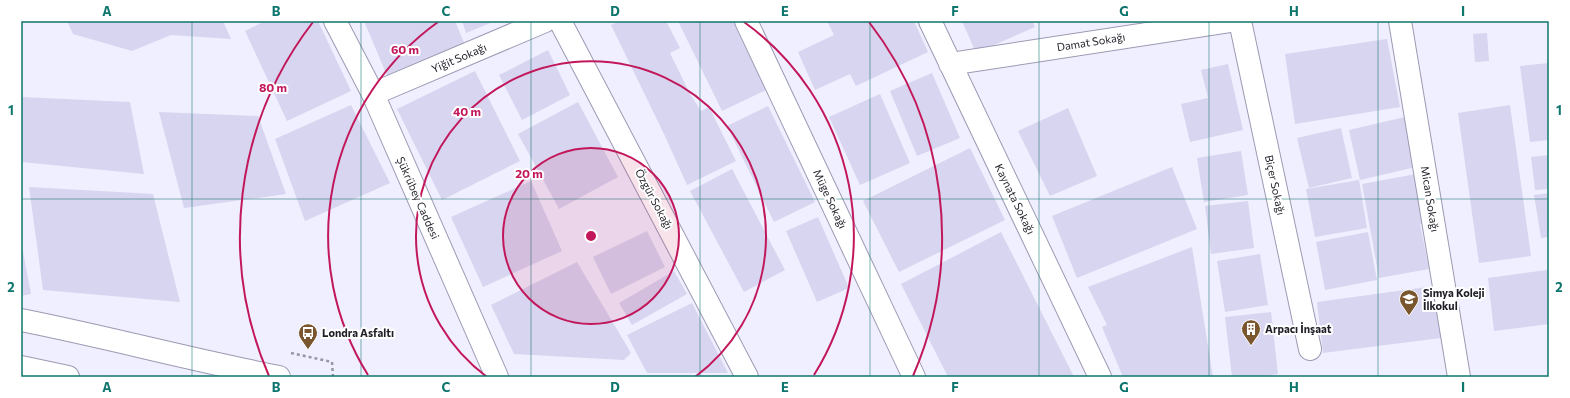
<svg xmlns="http://www.w3.org/2000/svg" width="1570" height="398" viewBox="0 0 1570 398" font-family="Commissioner,sans-serif">
<style>
.building{fill:#d7d5ef}
.lines{fill:none;stroke-linecap:round;stroke-linejoin:round}
.street-casing{stroke:#9c9ab3;stroke-width:24}
.secondary-casing{stroke:#9c9ab3;stroke-width:24}
.primary-casing{stroke:#9c9ab3;stroke-width:24}
.highway-casing{stroke:#9c9ab3;stroke-width:24}
.path{stroke:#9796a3;stroke-width:2.5;stroke-dasharray:3 3;stroke-linecap:butt}
.street{stroke:#fff;stroke-width:22}
.secondary{stroke:#fff;stroke-width:22}
.primary{stroke:#fff;stroke-width:22}
.highway{stroke:#fff;stroke-width:22}
.grid{fill:none;stroke:#0f766e;stroke-width:1;stroke-opacity:0.55}
.ring{fill:none;stroke:#c2185b;stroke-width:2}
.labels{text-anchor:middle;stroke-width:4;stroke-linejoin:round;paint-order:stroke}
.street-label{font-size:11px;fill:#1f1e27;stroke:#fff}
.poi-label{font-size:11px;font-weight:bold;fill:#1f1e27;stroke:#fff;text-anchor:start}
.centre{fill:#c2185b;stroke:#fff;stroke-width:2}
.ring-label{font-size:12px;text-anchor:middle;font-weight:bold;fill:#c2185b;stroke:#fff;stroke-width:4;stroke-linejoin:round;paint-order:stroke}
.neatline{fill:none;stroke:#0f766e;stroke-width:1.5}
.grid-label{font-size:13px;text-anchor:middle;font-weight:bold;fill:#0f766e}
</style>
<rect width="100%" height="100%" fill="#f0efff"/>
<!-- building -->
<path class="building" d="M67,21h156l8,18 -60,-4 -39,16 -59,-17z
M265,21h53l33,70 -64,30 -42,-90z
M364,21h91l10,24 -77,33z
M462,21h33l-29,12z
M620,21h46l14,27 -10,5 20,41 11,17 8,-4 27,54 -49,24 -23,-51 -53,-109z
M678,21h55l33,69 -44,21z
M831,21h83l14,31 -72,34 -6,-12 -35,16 -17,-38 36,-17 -6,-12z
M962,21h70l3,6 -59,26z
M1487,33l2,28 -14,1 -2,-28z
M1387,39l13,68 -105,17 -10,-70z
M548,50l22,45 -48,25 -23,-45z
M1549,63v77l-19,2 -10,-76z
M1228,64l15,66 -53,12 -9,-38 27,-6 -7,-28z
M475,71l45,90 -78,39 -45,-91z
M932,73l28,65 -43,18 -27,-65z
M880,94l30,69 -50,22 -31,-68z
M21,97l109,5 14,72 -123,-12z
M578,102l40,75 -59,32 -41,-75z
M351,105l39,78 -85,38 -30,-82z
M1510,105l21,151 -52,7 -21,-150z
M768,106l47,96 -41,20 -47,-96z
M1068,108l29,68 -47,20 -32,-65z
M159,112l99,4 28,78 -102,14z
M1405,117l11,50 -56,13 -11,-50z
M1341,128l11,50 -43,10 -12,-50z
M970,148l35,72 -106,52 -36,-71z
M1241,151l7,44 -44,7 -7,-44z
M1549,155v34l-14,1 -4,-33z
M1172,167l25,62 -120,49 -25,-62z
M732,169l53,101 -41,22 -54,-101z
M1416,174l9,49 -5,1 9,45 -50,9 -17,-94z
M1359,180l8,48 -52,9 -9,-48z
M531,181l31,70 -79,36 -32,-70z
M29,187l124,7 27,108 -137,-12z
M1549,193v44l-8,1 -7,-43z
M1248,201l6,47 -43,6 -6,-48z
M818,217l31,71 -32,14 -31,-71z
M647,231l18,36 -54,27 -18,-37z
M1001,232l73,145h-126l-47,-93z
M1368,232l9,48 -52,10 -9,-48z
M21,241l10,53 -10,2z
M1192,247l21,130h-90l-21,-50 5,-2 -19,-38z
M1260,254l8,51 -43,7 -8,-51z
M577,262l54,91 -7,7 -110,-6 -23,-49z
M1547,270l2,14v40l-55,7 -6,-53z
M674,271l13,23 -55,31 -13,-22z
M1434,286l7,52 -118,15 -6,-51z
M692,303l36,70h-81l-20,-38z
M1271,312l7,62 -21,3h-25l-7,-60z"/>
<g class="lines">
<!-- street casing -->
<g class="street-casing">
<path id="street" d="M560,21l187,356
M746,21l168,356
M930,21l170,356
M1240,21l70,328
M1400,21l59,356
M950,64l281,-43
M373,94l172,-73"/>
</g>
<!-- secondary casing -->
<g class="secondary-casing">
<path id="secondary" d="M335,21l38,73 124,283"/>
</g>
<!-- primary casing -->
<g class="primary-casing">
<path id="primary" d="M21,320c86,17 171,40 258,57"/>
</g>
<!-- highway casing -->
<g class="highway-casing">
<path id="highway" d="M21,367l47,10"/>
</g>
<!-- path -->
<path class="path" d="M291,353l41,9 1,15"/>
<!-- street -->
<use href="#street" class="street"/>
<!-- secondary -->
<use href="#secondary" class="secondary"/>
<!-- primary -->
<use href="#primary" class="primary"/>
<!-- highway -->
<use href="#highway" class="highway"/>
</g>
<!-- grid -->
<path class="grid" d="M192,21v356M361,21v356M531,21v356M700,21v356M870,21v356M1039,21v356M1209,21v356M1378,21v356M21,199h1528"/>
<!-- distance rings -->
<circle cx="591" cy="236" r="88" fill="#c2185b" fill-opacity=".12"/>
<g class="ring">
<circle cx="591" cy="236" r="88"/>
<path d="M487 377A175 175 0 1 1 695 377"/>
<path d="M368 375A263 263 0 0 1 438 22M744 22A263 263 0 0 1 814 375"/>
<path d="M269 376A351 351 0 0 1 313 22M869 22A351 351 0 0 1 913 376"/>
</g>
<!-- icons -->
<defs>
<g id="school-pin" transform="scale(1)"><path d="M0 17L-7.5 6A9.5 9.5 0 1 1 7.5 6Z" fill="#79562e" stroke="#fff"/><path d="M0-5L7-2L0 1L-7-2ZM-4 1L0 2.5L4 1V4Q0 6-4 4Z" fill="#fff"/></g>
<g id="building-pin" transform="scale(1)"><path d="M0 17L-7.5 6A9.5 9.5 0 1 1 7.5 6Z" fill="#79562e" stroke="#fff"/><path d="M-4-6H4V6H1V3H-1V6H-4ZM-2.5-4.3h1.7v1.8h-1.7ZM.8-4.3h1.7v1.8H.8ZM-2.5-1h1.7V.8h-1.7ZM.8-1h1.7V.8H.8Z" fill="#fff"/></g>
<g id="bus-pin" transform="scale(1)"><path d="M0 17L-7.5 6A9.5 9.5 0 1 1 7.5 6Z" fill="#79562e" stroke="#fff"/><path d="M-5-6H5V4H4V6H2V4H-2V6H-4V4H-5ZM-3.5-4V0h7V-4ZM-3.5 1.2v1.5H-2V1.2ZM2 1.2v1.5H3.5V1.2Z" fill="#fff"/></g>
</defs>
<g fill-rule="evenodd">
<use href="#school-pin" x="1409" y="299"/>
<use href="#building-pin" x="1251" y="329"/>
<use href="#bus-pin" x="308" y="333"/>
</g>
<g class="labels">
<!-- street labels -->
<g class="street-label">
<text transform="translate(1091 42) rotate(-9)" y="4">Damat Sokağı</text>
<text transform="translate(459 58) rotate(-23)" y="4">Yiğit Sokağı</text>
<text transform="translate(1275 185) rotate(78)" y="4">Biçer Sokağı</text>
<text transform="translate(418 198) rotate(66)" y="4">Şükrübey Caddesi</text>
<text transform="translate(654 199) rotate(62)" y="4">Özgür Sokağı</text>
<text transform="translate(830 199) rotate(65)" y="4">Müge Sokağı</text>
<text transform="translate(1015 199) rotate(64)" y="4">Kaynata Sokağı</text>
<text transform="translate(1430 199) rotate(81)" y="4">Mican Sokağı</text>
</g>
<!-- poi labels -->
<g class="poi-label">
<text x="1423" y="297">Simya Koleji<tspan x="1423" dy="13">İlkokul</tspan></text>
<text x="1265" y="333">Arpacı İnşaat</text>
<text x="322" y="337">Londra Asfaltı</text>
</g>
</g>
<circle cx="591" cy="236" r="6" class="centre"/>
<g class="ring-label">
<text x="405" y="54">60 m</text>
<text x="273" y="92">80 m</text>
<text x="467" y="116">40 m</text>
<text x="529" y="178">20 m</text>
</g>
<!-- border -->
<rect width="1570" height="398" fill="none" stroke="#ffffff" stroke-width="44"/>
<rect x="22" y="22" width="1526" height="354" class="neatline"/>
<g class="grid-label">
<text x="107" y="16">A</text>
<text x="276" y="16">B</text>
<text x="446" y="16">C</text>
<text x="615" y="16">D</text>
<text x="785" y="16">E</text>
<text x="955" y="16">F</text>
<text x="1124" y="16">G</text>
<text x="1294" y="16">H</text>
<text x="1463" y="16">I</text>
<text x="11" y="115">1</text>
<text x="1559" y="115">1</text>
<text x="11" y="292">2</text>
<text x="1559" y="292">2</text>
<text x="107" y="392">A</text>
<text x="276" y="392">B</text>
<text x="446" y="392">C</text>
<text x="615" y="392">D</text>
<text x="785" y="392">E</text>
<text x="955" y="392">F</text>
<text x="1124" y="392">G</text>
<text x="1294" y="392">H</text>
<text x="1463" y="392">I</text>
</g>
</svg>
